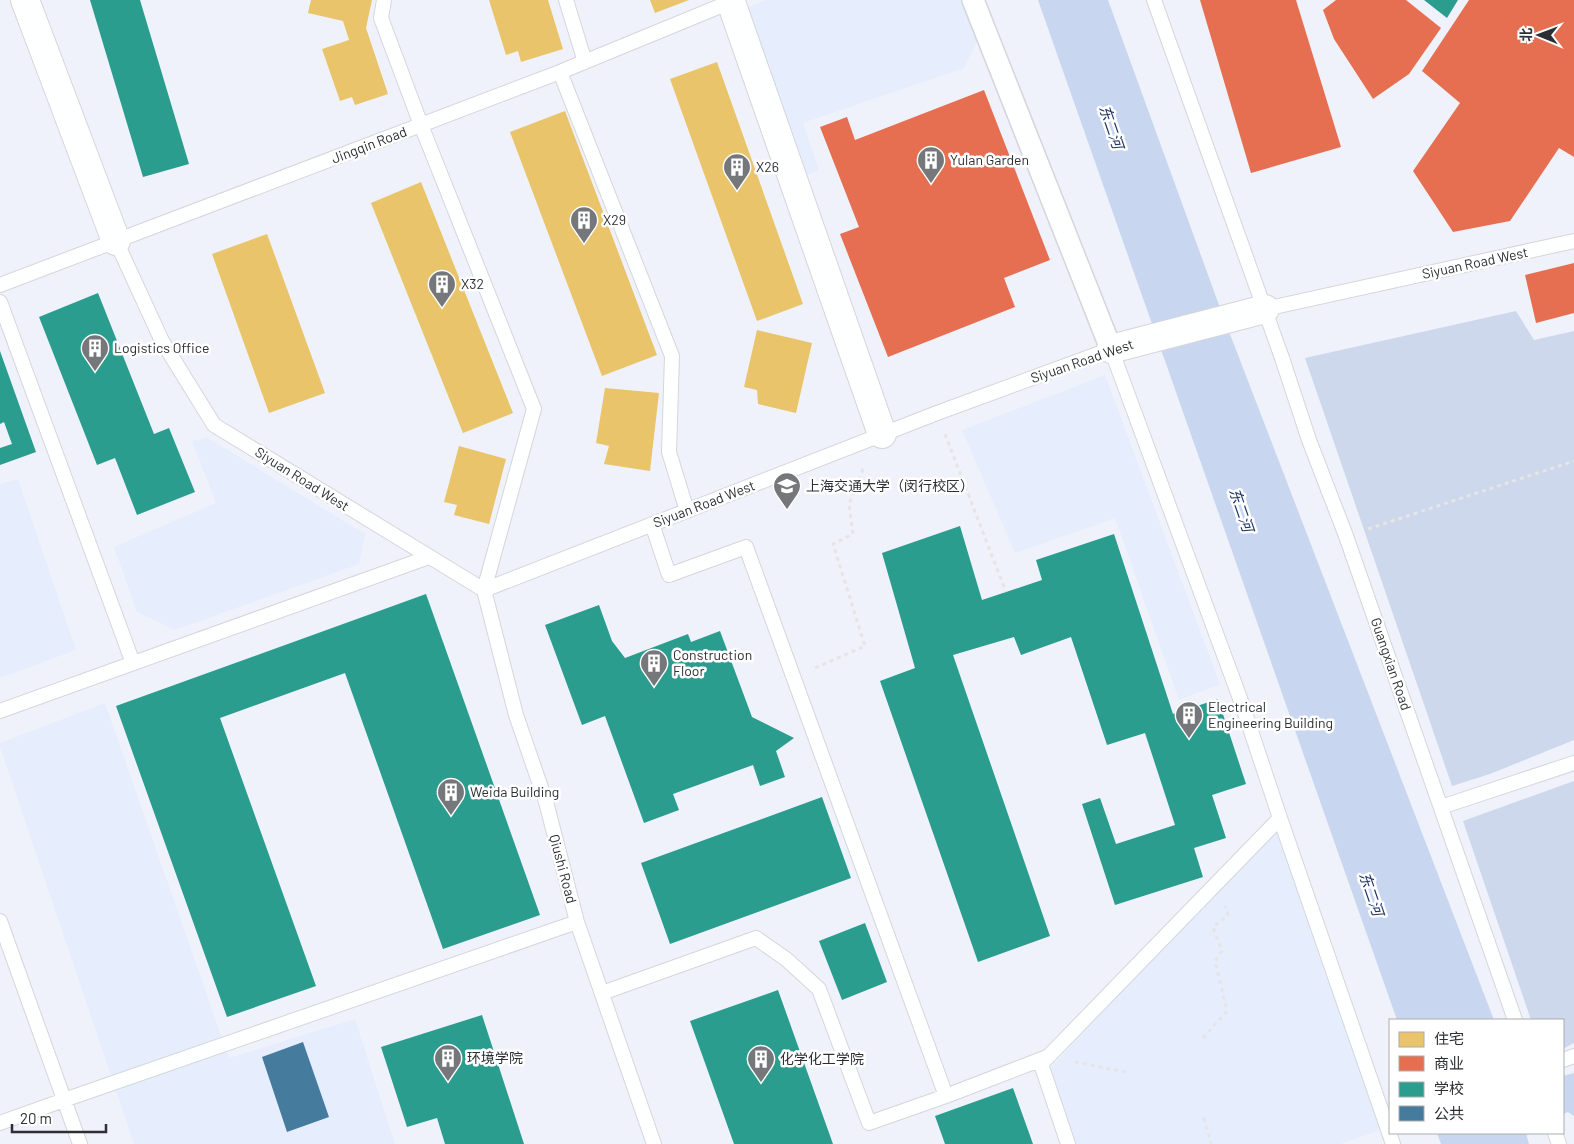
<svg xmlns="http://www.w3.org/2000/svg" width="1574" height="1144" viewBox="0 0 1574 1144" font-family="Barlow,'Noto Sans SC',sans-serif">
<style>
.built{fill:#eff2fa;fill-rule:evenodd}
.green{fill:#e6eefd}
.forest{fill:#cdd8ec}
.water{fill:#c8d6f0}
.homes{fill:#e9c46a}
.shops{fill:#e76f51}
.schools{fill:#2a9d8f}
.public{fill:#457b9d}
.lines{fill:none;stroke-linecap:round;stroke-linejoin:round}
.service-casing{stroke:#d4d6da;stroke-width:16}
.pedestrian-casing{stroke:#d4d6da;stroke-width:24}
.minor-casing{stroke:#d4d6da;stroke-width:30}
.path{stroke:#e5e5e5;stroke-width:3;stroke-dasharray:4 4;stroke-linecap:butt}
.service{stroke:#feffff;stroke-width:14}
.pedestrian{stroke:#feffff;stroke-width:21}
.minor{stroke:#feffff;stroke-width:28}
.labels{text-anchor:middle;stroke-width:5;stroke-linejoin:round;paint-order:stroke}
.street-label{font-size:14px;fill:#2d2f34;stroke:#fff}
.poi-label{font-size:14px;fill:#2d2f34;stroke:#fff;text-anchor:start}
.water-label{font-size:15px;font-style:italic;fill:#213665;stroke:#fff}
</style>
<rect width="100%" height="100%" fill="#fbfcfd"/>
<!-- built -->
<path class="built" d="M0,0h1574v1144h-1574zM1390,1020h173v113h-173z"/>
<!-- green -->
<path class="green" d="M767,0h194l16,41 -13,27 -161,55 16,47 -17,7 -62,-167z
M1105,375l115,309 -41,16 -64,-182 -100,35 -53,-123z
M208,438l157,96 -6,30 -184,66 -38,-18 -23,-65 102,-44 -24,-62z
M18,479l58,171 -76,28v-194z
M105,703l124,355 126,-39 40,125h-261l-134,-397v-4z
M1280,818l107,310 -47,16h-272l-24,-69z"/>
<!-- forest -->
<path class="forest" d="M1516,311l18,29 40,-9v409l-84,34 -38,12 -147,-428z
M1574,781v262l-11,6v-29h-32l-68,-199z"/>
<!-- water -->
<path class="water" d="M1038,0h70l115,316 271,704h-97z
M1574,1073v43l-6,-4 -5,2v-38z
M1437,1133h89l3,11h-88z"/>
<!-- homes -->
<path class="homes" d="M311,0h61l-6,28 22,66 -33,11 -3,-8 -12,4 -18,-52 27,-9 -6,-19 -35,-8z
M489,0h59l15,49 -42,13 -3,-11 -12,4z
M650,0h39l-34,13z
M717,62l86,242 -46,17 -87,-242z
M565,111l92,244 -55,21 -92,-244z
M421,182l92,231 -50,20 -92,-230z
M267,234l58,159 -56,20 -57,-159z
M757,330l55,13 -16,70 -38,-9 -1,-14 -13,-3z
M605,388l54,5 -9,78 -46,-7 5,-18 -13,-3z
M459,446l47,13 -17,65 -35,-9 3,-10 -13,-3z"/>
<!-- shops -->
<path class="shops" d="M1200,0h96l45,147 -90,26z
M1336,0h70l35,28 -32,46 -36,25 -39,-60 -11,-29z
M1469,0h105v157l-15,-9 -49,73 -57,11 -40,-61 47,-68 -38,-32z
M984,90l66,170 -46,18 11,29 -127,50 -48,-123 19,-7 -39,-100 27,-10 8,23z
M1574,263v50l-38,10 -11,-48z"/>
<!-- schools -->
<path class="schools" d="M90,0h50l49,164 -46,13z
M1424,0h34l-11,18z
M98,293l56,141 15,-6 26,64 -58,23 -22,-57 -18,7 -58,-148z
M0,351l36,101 -36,13v-17l12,-4 -8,-22 -4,2z
M960,526l22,74 60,-20 -6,-20 78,-26 59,180 45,-15 28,85 -34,11 14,43 -32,10 9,29 -88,28 -33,-101 18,-6 16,46 59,-19 -30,-92 -38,12 -36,-108 -50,18 -7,-18 -61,18 97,281 -72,26 -98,-281 35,-13 -33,-115z
M426,594l114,321 -97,34 -98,-276 -125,45 96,268 -89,31 -111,-311z
M599,605l13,36 13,17 63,-24 3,8 29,-11 32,86 42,21 -18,13 9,26 -25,9 -7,-21 -80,29 6,16 -35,13 -39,-107 -23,9 -37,-100z
M822,797l29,81 -181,66 -29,-81z
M865,923l22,59 -45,18 -23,-59z
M778,990l55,154h-99l-44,-123z
M482,1015l42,129h-79l-8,-26 -30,9 -26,-80z
M1013,1088l20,56h-88l-10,-28z"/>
<!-- public -->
<path class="public" d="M303,1042l26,75 -42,15 -25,-75z"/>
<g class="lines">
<!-- service casing -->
<g class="service-casing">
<path id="service" d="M384,0l-3,18 40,107 113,284 -50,181
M566,0l19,62
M1154,0l128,358 27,82 37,96 169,484
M560,72l112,284 -3,96 18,59
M116,241l46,100 52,84 270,165
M0,285l560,-213 175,-72
M0,302l133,361
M1265,309l309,-68
M652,524l17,51 77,-28 200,549
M484,590l453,-177 174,-64 130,352 39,117 113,326
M484,590l32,125 30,87 31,120 77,222
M0,711l429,-154
M1441,807l133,-44
M0,921l80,223
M602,993l154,-55 30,21 33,30 50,134 77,-27 101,-39
M1563,1060l11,-4
M0,1123l64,-23 513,-178
M1555,1133l4,11
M1068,1144l-27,-80 239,-246"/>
</g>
<!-- pedestrian casing -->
<g class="pedestrian-casing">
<path id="pedestrian" d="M973,0l138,349"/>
</g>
<!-- minor casing -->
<g class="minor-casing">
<path id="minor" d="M25,0l91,241
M731,2l151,432
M1111,349l154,-40"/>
</g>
<!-- path -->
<path class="path" d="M945,434l61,158
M1368,529l206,-68
M815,668l50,-22 -32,-102 20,-10 -4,-30 15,-37
M1203,1038l24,-27 -12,-50 7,-10 -9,-24 15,-12 -3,-9
M1075,1062l55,11
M1204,1118l7,26"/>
<!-- service -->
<use href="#service" class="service"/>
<!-- pedestrian -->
<use href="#pedestrian" class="pedestrian"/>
<!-- minor -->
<use href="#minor" class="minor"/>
</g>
<!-- icons -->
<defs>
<g id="building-pin" transform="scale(1.4375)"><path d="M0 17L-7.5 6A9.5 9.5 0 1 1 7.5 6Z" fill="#75777a" stroke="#fff"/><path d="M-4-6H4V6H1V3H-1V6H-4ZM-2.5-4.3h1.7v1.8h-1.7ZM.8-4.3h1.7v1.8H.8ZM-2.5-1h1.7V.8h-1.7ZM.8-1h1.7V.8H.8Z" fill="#fff"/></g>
<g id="university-pin" transform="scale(1.4375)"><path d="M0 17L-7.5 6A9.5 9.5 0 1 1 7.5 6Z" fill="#75777a" stroke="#fff"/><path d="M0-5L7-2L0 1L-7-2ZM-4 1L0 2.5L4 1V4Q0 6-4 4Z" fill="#fff"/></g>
</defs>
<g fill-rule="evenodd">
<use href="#building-pin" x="931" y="160"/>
<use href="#building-pin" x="737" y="167"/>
<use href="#building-pin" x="584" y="220"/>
<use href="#building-pin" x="442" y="284"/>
<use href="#building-pin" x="95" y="348"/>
<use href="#university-pin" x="787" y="486"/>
<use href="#building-pin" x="654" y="663"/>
<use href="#building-pin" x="1189" y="715"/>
<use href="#building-pin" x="451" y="792"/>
<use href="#building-pin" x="448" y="1058"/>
<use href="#building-pin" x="761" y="1059"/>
</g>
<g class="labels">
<!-- street labels -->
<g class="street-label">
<text transform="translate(369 145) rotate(-21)" y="5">Jingqin Road</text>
<text transform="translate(1475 263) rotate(-12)" y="5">Siyuan Road West</text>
<text transform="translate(1082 361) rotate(-19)" y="5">Siyuan Road West</text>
<text transform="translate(302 479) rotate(32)" y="5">Siyuan Road West</text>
<text transform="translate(704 504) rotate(-21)" y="5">Siyuan Road West</text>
<text transform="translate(1391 664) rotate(71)" y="5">Guangxian Road</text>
<text transform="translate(563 869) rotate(75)" y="5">Qiushi Road</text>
</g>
<!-- poi labels -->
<g class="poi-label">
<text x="950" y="165">Yulan Garden</text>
<text x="756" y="172">X26</text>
<text x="603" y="225">X29</text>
<text x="461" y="289">X32</text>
<text x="114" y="353">Logistics Office</text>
<text x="806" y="491">上海交通大学（闵行校区）</text>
<text x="673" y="660">Construction<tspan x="673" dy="16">Floor</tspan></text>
<text x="1208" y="712">Electrical<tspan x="1208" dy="16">Engineering Building</tspan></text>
<text x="470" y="797">Weida Building</text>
<text x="467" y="1063">环境学院</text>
<text x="780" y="1064">化学化工学院</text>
</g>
<!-- water labels -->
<g class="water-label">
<text transform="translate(1111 127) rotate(71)" y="5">东二河</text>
<text transform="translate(1241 510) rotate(71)" y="5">东二河</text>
<text transform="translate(1371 894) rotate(71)" y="5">东二河</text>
</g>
</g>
<!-- legend -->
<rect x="1389" y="1019" width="175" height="115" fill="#ffffff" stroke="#abacae"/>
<rect x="1399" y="1032" width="25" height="15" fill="#e9c46a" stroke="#abacae"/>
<text x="1434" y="1044" font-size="15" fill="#2d2f34">住宅</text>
<rect x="1399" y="1056" width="25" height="15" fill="#e76f51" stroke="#abacae"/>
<text x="1434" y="1069" font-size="15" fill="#2d2f34">商业</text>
<rect x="1399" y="1082" width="25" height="15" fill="#2a9d8f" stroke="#abacae"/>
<text x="1434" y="1094" font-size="15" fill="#2d2f34">学校</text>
<rect x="1399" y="1106" width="25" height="15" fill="#457b9d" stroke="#abacae"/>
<text x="1434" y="1119" font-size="15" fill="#2d2f34">公共</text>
<!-- north arrow -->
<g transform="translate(1539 35) rotate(271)" stroke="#ffffff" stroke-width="4" paint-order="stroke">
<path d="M0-4L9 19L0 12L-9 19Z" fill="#2d2f34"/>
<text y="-8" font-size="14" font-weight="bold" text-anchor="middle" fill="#2d2f34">北</text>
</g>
<!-- scale -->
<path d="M12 1124v8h94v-8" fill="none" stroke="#2d2f34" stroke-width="2.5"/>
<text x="20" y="1124" font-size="15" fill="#2d2f34" stroke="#ffffff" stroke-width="4" paint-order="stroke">20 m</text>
</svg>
